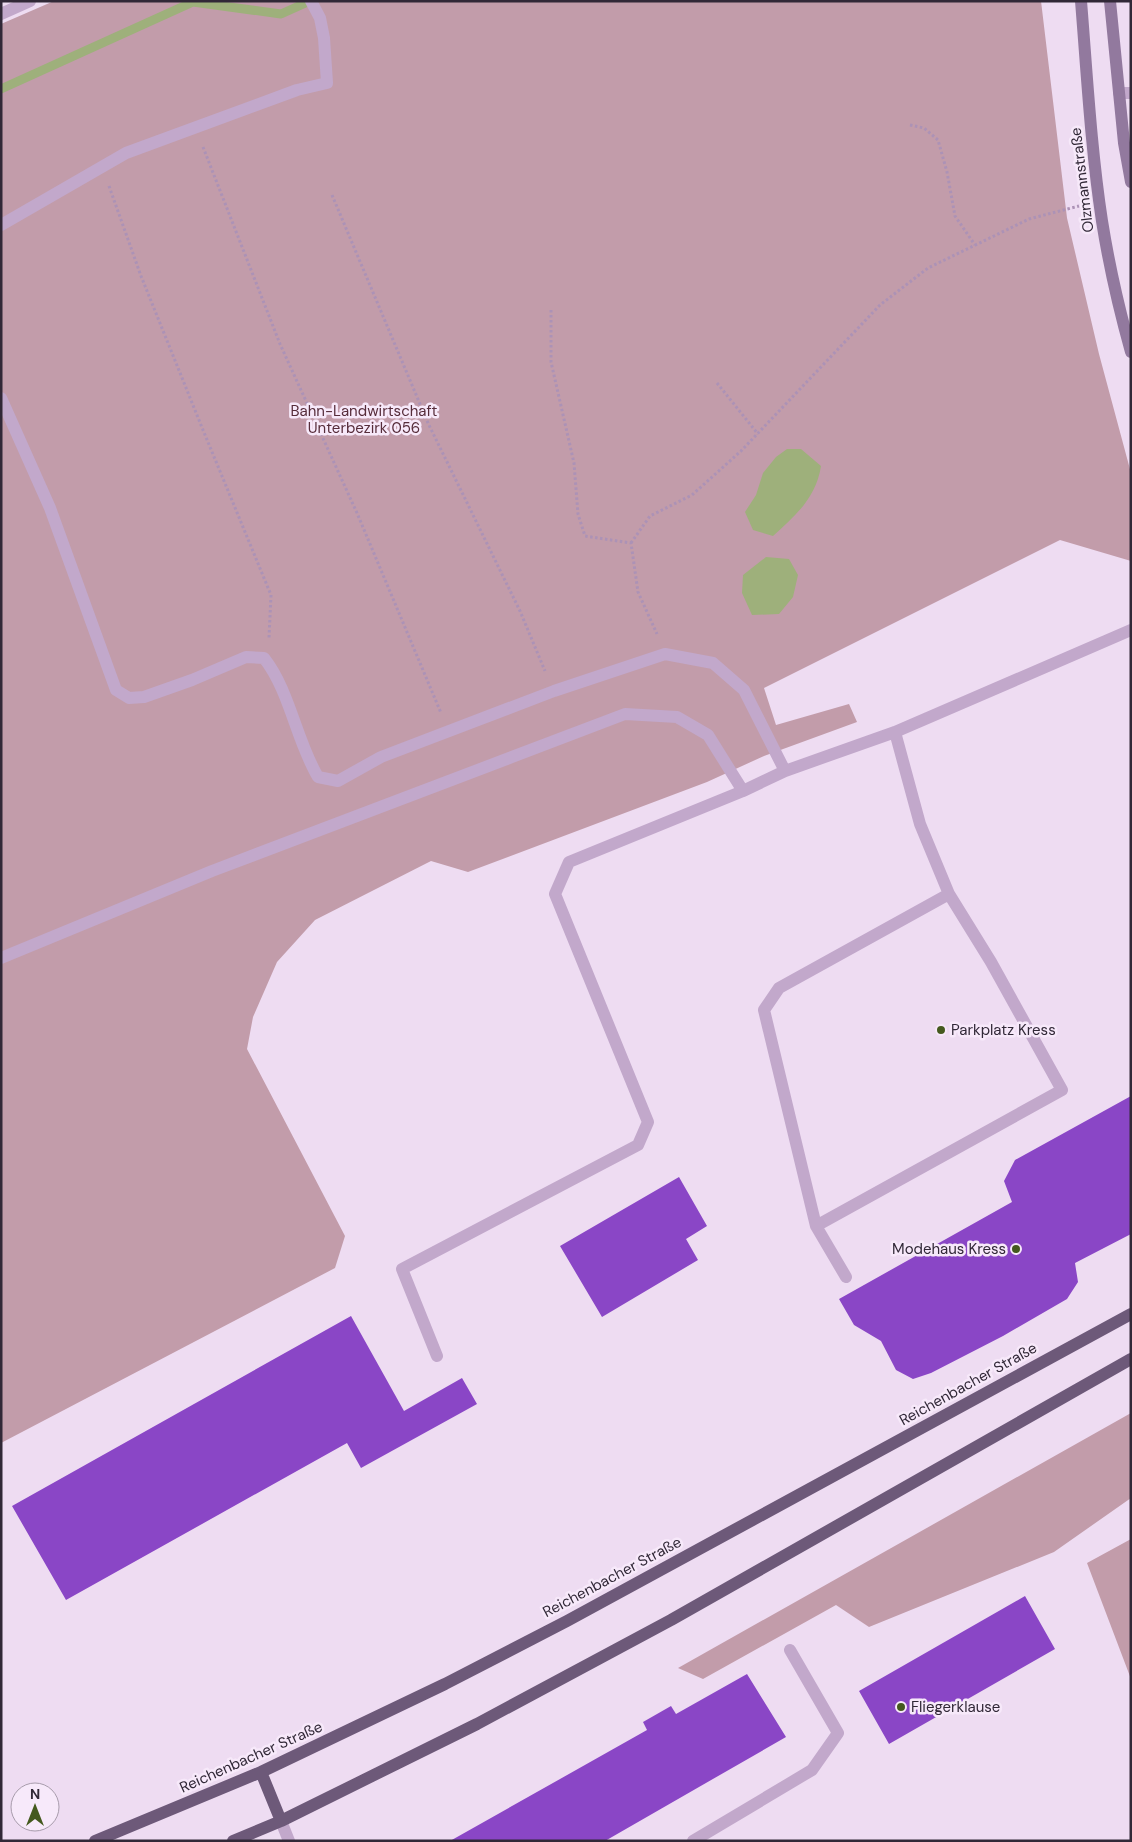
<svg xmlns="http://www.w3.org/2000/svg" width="1132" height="1842" viewBox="0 0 1132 1842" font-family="'DM Sans',sans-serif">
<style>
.green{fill:#c29caa}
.water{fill:#9eb07b}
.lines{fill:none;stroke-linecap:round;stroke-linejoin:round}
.stream{stroke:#9eb07b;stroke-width:9}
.building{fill:#8a46c6}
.path{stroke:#ac92b6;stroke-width:3;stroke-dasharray:2.5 2.5;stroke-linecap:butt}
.lane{stroke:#c2a8cb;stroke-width:12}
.secondary{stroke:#92799e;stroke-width:12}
.primary{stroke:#6d5979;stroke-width:12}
.poi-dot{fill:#44591e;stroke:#f7e9fa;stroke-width:2}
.labels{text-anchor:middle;stroke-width:5;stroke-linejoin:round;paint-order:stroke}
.street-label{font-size:15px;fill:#312837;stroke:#f7e9fa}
.park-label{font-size:15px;fill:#562c3a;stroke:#f7e9fa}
.poi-label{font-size:15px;fill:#312837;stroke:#f7e9fa;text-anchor:start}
</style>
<rect width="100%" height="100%" fill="#eedcf2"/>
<!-- green -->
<path class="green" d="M54,1h987l26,217 32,136 32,119v88l-71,-21 -296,148 12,37 73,-21 8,18 -93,34 -57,26 -239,90 -37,-11 -116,59 -38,42 -24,55 -6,32 98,187 -10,32 -334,175v-1419z
M1131,1413v85l-77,54 -185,75 -33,-22 -133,74 -25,-11z
M1131,1539v140l-44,-116z"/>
<!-- water -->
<path class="water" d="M787,449h14l20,17c-5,32 -25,49 -48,70l-20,-6 -8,-18 11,-17 7,-22 13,-16z
M766,557l23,2 9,16 -5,22 -14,17 -27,1 -10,-22 1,-18z"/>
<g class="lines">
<!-- stream -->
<path class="stream" d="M1,89l192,-87 88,12 29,-13"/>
</g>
<!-- building -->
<path class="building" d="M1131,1096v138l-56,29 3,19 -11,17 -64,37 -72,37 -18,6 -17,-9 -15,-29 -27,-16 -15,-26 173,-97 -8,-21 11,-21z
M679,1177l28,49 -21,13 12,21 -96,57 -42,-71z
M351,1316l53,95 58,-33 15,26 -116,64 -14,-25 -281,157 -54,-94z
M1025,1596l30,53 -166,95 -30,-53z
M747,1674l39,63 -181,104h-155l197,-111 -4,-8 28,-16 5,8z"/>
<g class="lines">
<!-- path -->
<path class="path" d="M910,125l14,3 14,12 9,32 8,44 20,29
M203,147l77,197 77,169 84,200
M109,186l32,90 62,154 68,165 -2,43
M332,195l96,228 92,188 25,60
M551,310v52l23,101 4,51 7,22 46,7 7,49 19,42
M717,383l41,51
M631,543l19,-27 42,-21 49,-44 139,-146 48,-37 101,-49 50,-13"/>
<!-- lane -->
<path class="lane" d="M1,14l29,-13
M1119,93h12
M1,225l125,-72 171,-63 30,-7 -3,-45 -4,-20 -9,-17
M1,398l49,110 66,182 13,8 15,-1 48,-17 54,-23 18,1c26,33 32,82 54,119l20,4 43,-24 173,-66 111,-37 48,9 31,27 41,81
M1,958l211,-87 413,-157 52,3 31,18 35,56 42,-20 110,-39 236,-102
M816,1226l246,-136 -71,-128 -42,-68 -29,-70 -25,-92
M846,1277l-30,-51 -52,-216 15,-22 170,-94
M437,1356l-35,-87 236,-124 10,-23 -93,-228 14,-32 174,-71
M281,1821l8,20
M693,1841l119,-71 26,-37 -48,-83"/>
<!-- secondary -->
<path class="secondary" d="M1081,1c6,74 10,148 21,220 7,44 17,88 29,131
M1110,1l14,142 7,39"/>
<!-- primary -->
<path class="primary" d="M261,1772l20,49
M95,1841l166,-69 184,-88 122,-63 564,-307
M233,1841l48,-20 196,-97 194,-104 460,-261"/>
</g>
<!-- markers -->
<g class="poi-dot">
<circle cx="941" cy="1030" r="5"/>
<circle cx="1016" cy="1249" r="5"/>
<circle cx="901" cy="1707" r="5"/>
</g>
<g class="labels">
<!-- street labels -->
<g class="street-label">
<text transform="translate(1082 180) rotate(-97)" y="5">Olzmannstraße</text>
<text transform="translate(968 1384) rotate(-29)" y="5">Reichenbacher Straße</text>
<text transform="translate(612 1577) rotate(-28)" y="5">Reichenbacher Straße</text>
<text transform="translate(251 1757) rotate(-24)" y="5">Reichenbacher Straße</text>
</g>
<!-- park labels -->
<g class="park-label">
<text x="364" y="416">Bahn-Landwirtschaft<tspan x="364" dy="17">Unterbezirk 056</tspan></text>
</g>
<!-- poi labels -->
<g class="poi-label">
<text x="951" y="1035">Parkplatz Kress</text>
<text x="1006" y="1254" text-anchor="end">Modehaus Kress</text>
<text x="911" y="1712">Fliegerklause</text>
</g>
</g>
<!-- border -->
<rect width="1132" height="1842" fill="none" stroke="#312837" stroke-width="5"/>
<!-- north arrow -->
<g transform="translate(35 1807)"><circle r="24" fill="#f7e9fa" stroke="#a89cac"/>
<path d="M0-4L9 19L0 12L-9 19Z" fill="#44591e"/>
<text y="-8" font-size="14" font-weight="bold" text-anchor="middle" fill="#312837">N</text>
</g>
</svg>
